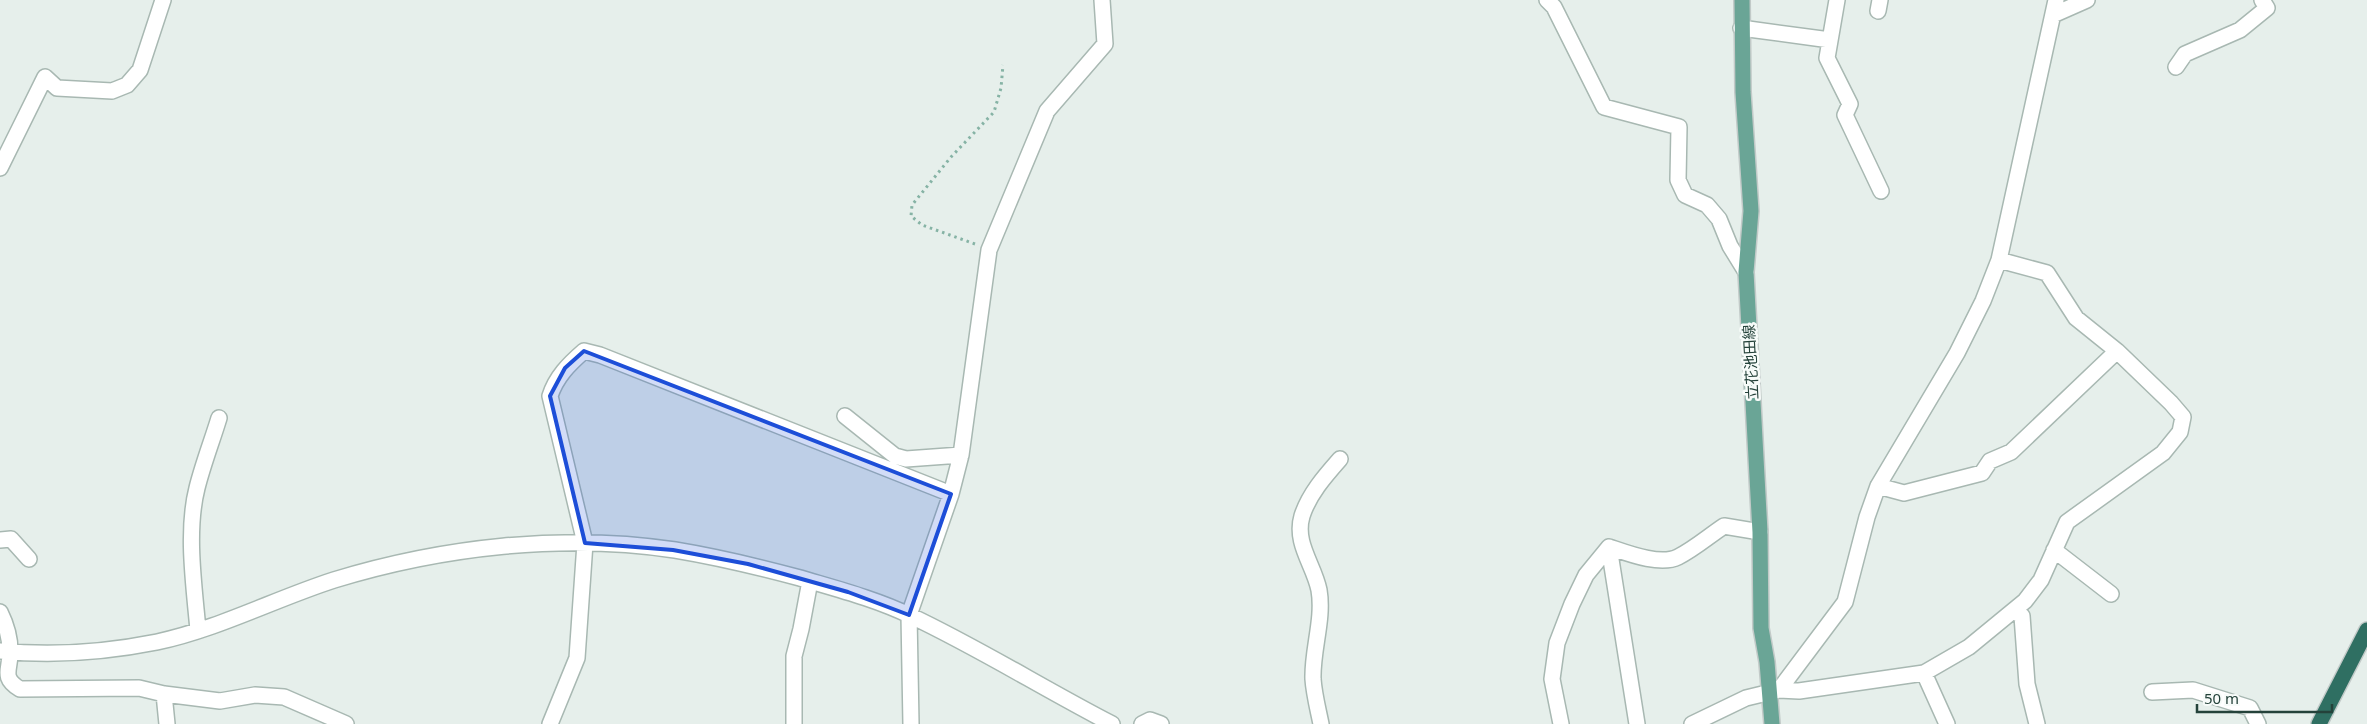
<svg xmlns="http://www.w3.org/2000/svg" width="2367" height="724" viewBox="0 0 2367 724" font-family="'Noto Sans','Noto Sans JP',sans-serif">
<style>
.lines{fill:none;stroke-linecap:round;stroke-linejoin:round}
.minor-casing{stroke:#a8b8b2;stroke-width:18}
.major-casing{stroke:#c2cac8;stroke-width:18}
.highway-casing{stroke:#c2cac8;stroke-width:18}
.path{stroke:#86b3a5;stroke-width:3;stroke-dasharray:2.5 4;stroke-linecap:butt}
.minor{stroke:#fff;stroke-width:15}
.major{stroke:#6aa596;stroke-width:15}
.highway{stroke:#2f6f62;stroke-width:15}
.marked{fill:#1d4ed8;fill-opacity:0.2;stroke:#1d4ed8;stroke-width:4;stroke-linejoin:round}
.labels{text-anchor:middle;stroke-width:5;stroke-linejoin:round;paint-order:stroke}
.street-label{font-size:15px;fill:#24423a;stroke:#f7fbf9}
</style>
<rect width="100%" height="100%" fill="#e6efeb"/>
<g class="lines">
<!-- minor casing -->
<g class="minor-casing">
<path id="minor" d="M1547,0l7,7 50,100 75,20 -1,53 7,15 22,10 12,14 11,27 16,26
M1837,0l-10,58 23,46 -5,11 36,76
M1878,11l2,-11
M2053,15l34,-15
M1741,28l89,12
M2176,67l9,-13 55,-24 27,-22 -5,-8
M0,168l45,-91 12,11 55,3 15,-6 13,-15 23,-70
M845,416l50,40 11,3 55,-4
M1878,486l26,7 78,-20 8,-12 21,-9 106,-101
M0,540l11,-1 18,20
M1609,547l28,177
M2054,550l57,44
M2013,611l9,5 5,68 10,40
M0,612c6,12 10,25 10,39 1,18 -10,26 10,38l119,-1 25,6 56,7 35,-6 29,2 62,27
M198,630c-4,-45 -12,-99 -1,-142 6,-24 15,-47 22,-70
M0,651c51,5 107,1 157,-9 61,-13 118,-43 177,-62 108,-33 229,-47 341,-30 42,7 84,17 125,28 37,11 76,21 111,38 68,32 133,73 201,108
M1924,673l23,51
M1779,690l20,1 125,-18 45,-26 56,-46 16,-21 26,-58 96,-69 17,-21 3,-15 -12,-14 -54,-52 -41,-33 -29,-45 -48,-13
M2152,692l41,-2 57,18 8,16
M164,694l3,30
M550,724l27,-66 8,-115 -35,-147c6,-19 19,-32 34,-45l16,4 351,139
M794,724v-68l7,-27 9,-48
M911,724l-2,-109 42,-121 10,-39 28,-205 58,-139 58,-67 -3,-44
M1142,724l8,-4 11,4
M1321,724c-3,-15 -7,-30 -8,-45 -1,-29 11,-60 6,-89 -5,-25 -25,-47 -17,-74 7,-22 23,-40 38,-57
M1561,724l-9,-45 5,-36 15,-39 14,-29 23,-28c18,6 51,19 69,10 16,-8 31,-21 46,-31l36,6
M1692,724l54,-26 33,-8 66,-88 22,-85 11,-31 79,-133 26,-52 16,-41 57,-260"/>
</g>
<!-- major casing -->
<g class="major-casing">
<path id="major" d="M1742,0l1,92 8,119 -5,61 14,260 1,96 6,34 5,62"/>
</g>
<!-- highway casing -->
<g class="highway-casing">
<path id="highway" d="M2319,724l48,-94"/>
</g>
<!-- path -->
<path class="path" d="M975,244l-53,-19 -11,-9 1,-11 39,-48 43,-45 7,-24 2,-23"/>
<!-- minor -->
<use href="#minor" class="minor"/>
<!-- major -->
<use href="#major" class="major"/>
<!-- highway -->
<use href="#highway" class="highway"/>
</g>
<!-- marked area -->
<path class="marked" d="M584,351l367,143 -42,121 -61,-23 -100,-28 -75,-14 -88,-7 -35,-147 15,-28z"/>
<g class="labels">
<!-- street labels -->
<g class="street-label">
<text transform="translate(1751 362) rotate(-93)" y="5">立花池田線</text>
</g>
</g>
<!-- scale -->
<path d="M2197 704v8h135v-8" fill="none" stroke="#24423a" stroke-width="2.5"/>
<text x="2204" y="704" font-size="15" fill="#24423a" stroke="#f7fbf9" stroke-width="4" paint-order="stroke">50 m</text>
</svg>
